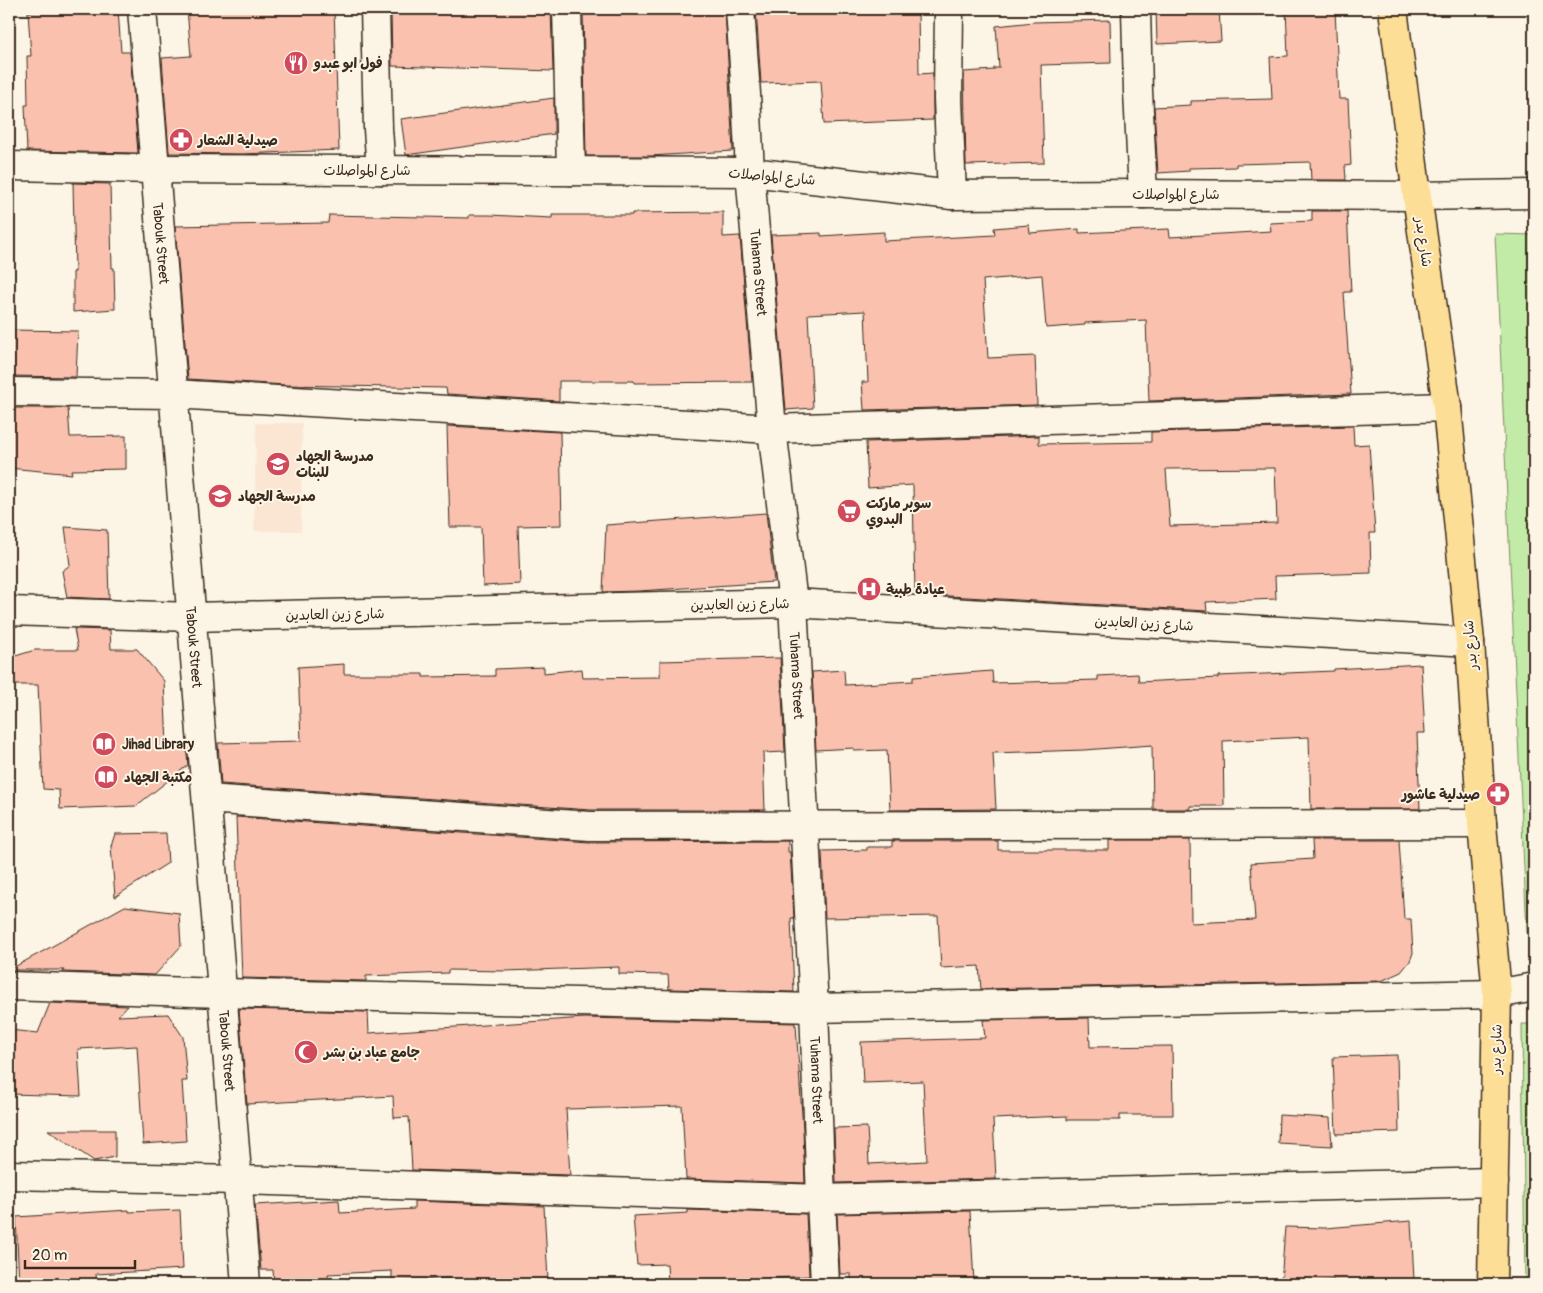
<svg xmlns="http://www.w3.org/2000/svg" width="1543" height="1293" viewBox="0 0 1543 1293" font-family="Pangolin,'Playpen Sans Arabic',sans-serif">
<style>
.built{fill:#fbe6d4}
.green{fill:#c2eba7;stroke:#7e8a62}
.building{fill:#fac2ae;stroke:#3b2a1e;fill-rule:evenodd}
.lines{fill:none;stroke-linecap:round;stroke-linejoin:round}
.minor-casing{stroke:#3b2a1e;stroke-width:31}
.major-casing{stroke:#3b2a1e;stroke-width:31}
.minor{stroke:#fcf5e5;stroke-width:28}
.major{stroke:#fdde96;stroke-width:28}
.labels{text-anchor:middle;stroke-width:4;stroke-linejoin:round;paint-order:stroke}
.poi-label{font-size:14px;font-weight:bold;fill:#3b2a1e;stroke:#fcf5e5;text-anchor:start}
.street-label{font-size:14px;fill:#3b2a1e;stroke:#fcf5e5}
</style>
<rect width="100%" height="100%" fill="#fcf5e5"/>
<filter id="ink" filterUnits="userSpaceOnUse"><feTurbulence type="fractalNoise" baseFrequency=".02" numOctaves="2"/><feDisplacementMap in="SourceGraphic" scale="10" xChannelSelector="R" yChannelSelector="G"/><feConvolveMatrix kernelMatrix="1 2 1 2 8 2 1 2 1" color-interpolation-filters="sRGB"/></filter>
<g filter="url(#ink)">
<!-- built -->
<path class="built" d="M256,423h46l-1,108h-47z"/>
<!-- green -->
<path class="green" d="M1495,234l39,1v700l-7,-2z
M1522,1024h12v260h-9z"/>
<!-- building -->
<path class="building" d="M73,9h45l3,43h9l8,101 -111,-2 -2,-46h3l-1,-49h4l-3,-44z
M187,9h147l5,141 -97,4 -73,-1 -7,-95 29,-2z
M391,9h160l2,62 -161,-5z
M583,9h142l8,142 -83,5h-64z
M756,9h76l1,2 85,-2 1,65 14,-1v47l-109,4 -3,-43 -60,2z
M1156,9h63l2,32 -64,3z
M1286,9h49l4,90h9l3,66 -6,1 1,14h-35l-1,-18 -74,2v3l-47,1v3l-31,2 -4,-66 37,-2v-4l81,-2 -2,-42 18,-1z
M1110,20l1,43 -70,2 3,98 -78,2 -2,-93 30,-2v-2h5l-3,-42 38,-4z
M554,98v36l-148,21 -5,-36z
M73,183l37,1 2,84h2l1,41 -42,3v-40h2z
M1312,211h35l4,81h-7l7,102 -202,7 -3,-81 -61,3v2l-39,3 -4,-53 -59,5 5,78 47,-2 2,49 -173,5 -2,-28h6l-3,-71 -57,3 5,94 -27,2 -15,-175 50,-2v3l63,-4v9l111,-6 -1,-7 35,-3 1,8 49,-4v4l90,-4 1,8 101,-6 -1,-8 42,-2z
M723,212v25l17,-1 12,146 -118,1v-2h-75v20l-112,-7 -1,-6 -160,-3 -98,-6 -13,-153 153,-3 1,-8 140,3v-3h20l63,3v-3h80v-2z
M9,330l69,1 -2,46 -67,-1z
M9,408h59l2,29 56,-1v33l-55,1 1,4 -63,-6z
M447,426l113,6 2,93 -44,1 2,58 -37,2 -2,-59h-31z
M1353,426l1,19 15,-1 6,89h-5l1,40 -96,3 1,23 -70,3 1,9 -292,-17 -2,-109 -45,3 -2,-46 173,-6v8l112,-2v-10zM1275,468l2,55 -107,3 -4,-57z
M766,513l8,69 -135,9 -36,1 3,-67z
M65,527l42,3 2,69 -42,-2 -5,-26 8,-6z
M74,629l36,1 1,19h26l27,32 3,64 19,-1 2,21 -52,41 -76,3 -1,-19 -16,-1 -5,-104h-29v-27l26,-8h43z
M780,658l5,94 -22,1 2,57h-174l-370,-26 -3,-41 83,-2 -3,-74 46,-3v10h79v3l72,-1v-7l49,-2v6l38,-4 1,9 77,-1v-16z
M1421,664l4,69h-8l3,76h-109l-2,-72 -86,4 1,65h-34v3h-37l-1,-64 -68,5 -91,3 3,56 -106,1 -3,-60 -33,1v-3l-38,2 -4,-78 32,-2 1,15 68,-4v-4l79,-6 1,12 105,-3v-4l40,-2 1,8 79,-4v-2l116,-5v-2z
M236,817l353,25 199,-1v11h2l4,66h-3l3,74 -125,-3 -1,-14 -49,-1v-7l-114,4 -57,-1v3l-82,3v5l-124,-3z
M166,833l2,30 -53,34 -4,-51 4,-12z
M1109,840h81l1,83 64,-3 -4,-57 62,-4 -1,-19h87l5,79h7l2,34 -3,8 -9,11 -20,9 -400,8 -2,-23 -38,2 -3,-52 -113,2 -3,-67 45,-1v-3h25v-6h106v9h111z
M125,906l54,7 2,33 -26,29 -92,-3 1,-2h-55z
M50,1003l77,3 -9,10 50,-2 15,23 4,44h-5l4,60 -43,3 -6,-98 -59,3 3,47 -72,-2v-64l29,3z
M239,1009l129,3 1,21 216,-15 210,5v3l1,-1 7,105 2,53 -119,-4 -4,-73 -116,3 4,66 -158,-5 -3,-53 -15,1 -1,-22 -146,8z
M1089,1018l1,29 82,-1 1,69h-53v5h-53v-4l-74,3 3,60 -160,4 -2,-55 33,-1 2,37 58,-3 -4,-80 -60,2 -2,-41 124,-4 -2,-18z
M1397,1055l2,77 -63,2 -3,-77z
M1279,1115l51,3 2,28 -54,-3z
M48,1130h67v27l-21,4z
M339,1200l1,13 74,-4v-8l130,5 4,74 -44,3v-3l-55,3v-5l-57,4v-11l-64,3 1,10h-55l-1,-14h-12l-6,-65z
M129,1210v2l51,-2 3,59 -87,5 1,10h-78l-3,-67z
M688,1210l118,4 3,62 -69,4 1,4h-73l-1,-20 -30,1 -4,-49 55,-3z
M970,1211l4,72 -123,1v-10h-11l-3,-60z
M1411,1221l3,59 -80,3v-3l-53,4 4,-57 40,1z"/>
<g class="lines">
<!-- minor casing -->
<g class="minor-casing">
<g id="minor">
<path id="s1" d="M142,9l104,1275"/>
<path d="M375,9l3,120 3,41"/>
<path d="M567,9l4,162"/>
<path id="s2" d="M740,9l6,85 4,78 22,257 21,174 21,405 7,191 4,85"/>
<path d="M949,9l-1,90 4,96"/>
<path d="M1136,9l2,82 5,103"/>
<path d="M9,166l146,3 595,3 202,23 191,-1 274,2 117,-2"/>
<path d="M9,392l164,2 599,35 675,-22"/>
<path d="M9,611l183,6 601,-14 677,39"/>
<path d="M207,799l383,27 892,-2"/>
<path d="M9,986l213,7 592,15 683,-14 37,-7"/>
<path d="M9,1175l229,5 583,19 673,-17"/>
</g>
</g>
<!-- major casing -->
<g class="major-casing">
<path id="major" d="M1393,9l24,187 30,211 23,235 12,182 15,170 -5,290"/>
</g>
<!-- minor -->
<use href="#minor" class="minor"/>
<!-- major -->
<use href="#major" class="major"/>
</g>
</g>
<!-- icons -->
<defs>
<g id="restaurant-disc" transform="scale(1.25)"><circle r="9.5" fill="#d1495b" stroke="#fcf5e5"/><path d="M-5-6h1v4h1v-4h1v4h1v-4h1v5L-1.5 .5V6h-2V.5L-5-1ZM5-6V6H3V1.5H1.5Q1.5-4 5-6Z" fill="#fff"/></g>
<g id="pharmacy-disc" transform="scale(1.25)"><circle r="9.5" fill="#d1495b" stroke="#fcf5e5"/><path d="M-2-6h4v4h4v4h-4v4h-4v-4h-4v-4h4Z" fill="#fff"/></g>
<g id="school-disc" transform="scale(1.25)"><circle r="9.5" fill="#d1495b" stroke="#fcf5e5"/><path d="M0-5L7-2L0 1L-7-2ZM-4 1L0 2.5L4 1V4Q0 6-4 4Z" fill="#fff"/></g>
<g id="supermarket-disc" transform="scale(1.25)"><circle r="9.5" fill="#d1495b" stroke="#fcf5e5"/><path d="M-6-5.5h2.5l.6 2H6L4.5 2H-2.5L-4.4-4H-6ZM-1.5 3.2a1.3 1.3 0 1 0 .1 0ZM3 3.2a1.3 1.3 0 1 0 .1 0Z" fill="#fff"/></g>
<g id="hospital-disc" transform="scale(1.25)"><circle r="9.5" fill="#d1495b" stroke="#fcf5e5"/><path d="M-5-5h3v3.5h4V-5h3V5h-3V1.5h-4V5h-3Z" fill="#fff"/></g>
<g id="library-disc" transform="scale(1.25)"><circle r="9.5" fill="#d1495b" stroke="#fcf5e5"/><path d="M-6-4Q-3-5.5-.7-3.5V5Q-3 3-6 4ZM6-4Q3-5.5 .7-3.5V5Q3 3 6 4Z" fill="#fff"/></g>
<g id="mosque-disc" transform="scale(1.25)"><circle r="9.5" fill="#d1495b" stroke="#fcf5e5"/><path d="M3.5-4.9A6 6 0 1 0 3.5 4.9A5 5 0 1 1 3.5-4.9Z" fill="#fff"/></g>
</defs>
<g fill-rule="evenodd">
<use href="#restaurant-disc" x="296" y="63"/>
<use href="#pharmacy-disc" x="181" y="140"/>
<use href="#school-disc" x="278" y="464"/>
<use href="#school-disc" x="220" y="496"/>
<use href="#supermarket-disc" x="849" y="511"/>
<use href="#hospital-disc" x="869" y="589"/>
<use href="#library-disc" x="104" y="744"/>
<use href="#library-disc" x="106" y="777"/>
<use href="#pharmacy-disc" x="1498" y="794"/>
<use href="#mosque-disc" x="306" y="1052"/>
</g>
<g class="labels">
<!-- poi labels -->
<g class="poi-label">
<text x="314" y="68">فول ابو عبدو</text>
<text x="198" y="145">صيدلية الشعار</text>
<text x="296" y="461">مدرسة الجهاد<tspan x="296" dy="16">للبنات</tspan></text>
<text x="238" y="501">مدرسة الجهاد</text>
<text x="866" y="508">سوبر ماركت<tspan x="866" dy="16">البدوي</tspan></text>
<text x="886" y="594">عيادة طبية</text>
<text x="122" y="749">Jihad Library</text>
<text x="124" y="782">مكتبة الجهاد</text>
<text x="1480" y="799" text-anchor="end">صيدلية عاشور</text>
<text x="324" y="1057">جامع عباد بن بشر</text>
</g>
<!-- street labels -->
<g class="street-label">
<text x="367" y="175">شارع المواصلات</text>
<text transform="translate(772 176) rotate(5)" y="5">شارع المواصلات</text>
<text x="1176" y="199">شارع المواصلات</text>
<text transform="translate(1424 242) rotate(82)" y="5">شارع بدر</text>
<text dy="5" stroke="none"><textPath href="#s1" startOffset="235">Tabouk Street</textPath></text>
<text dy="5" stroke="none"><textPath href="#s2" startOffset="264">Tuhama Street</textPath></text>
<text transform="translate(740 604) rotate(-1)" y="5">شارع زين العابدين</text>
<text transform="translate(335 614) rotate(-1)" y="5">شارع زين العابدين</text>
<text transform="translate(1144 623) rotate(3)" y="5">شارع زين العابدين</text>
<text transform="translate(1470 645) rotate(-95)" y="5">شارع بدر</text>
<text dy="5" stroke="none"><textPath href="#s1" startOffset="640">Tabouk Street</textPath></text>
<text dy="5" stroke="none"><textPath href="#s2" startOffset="669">Tuhama Street</textPath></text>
<text transform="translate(1496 1049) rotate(-89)" y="5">شارع بدر</text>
<text dy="5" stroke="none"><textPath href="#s1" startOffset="1045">Tabouk Street</textPath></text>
<text dy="5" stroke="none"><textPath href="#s2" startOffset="1074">Tuhama Street</textPath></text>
</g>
</g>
<!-- margin -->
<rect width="1543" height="1293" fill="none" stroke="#fcf5e5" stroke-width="30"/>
<rect x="15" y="15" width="1513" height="1263" fill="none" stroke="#3b2a1e" stroke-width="2" filter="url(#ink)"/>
<!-- scale -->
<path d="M25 1260v8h110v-8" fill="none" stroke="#3b2a1e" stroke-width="2.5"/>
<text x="32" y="1260" font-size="15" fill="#3b2a1e" stroke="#fcf5e5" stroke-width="4" paint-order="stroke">20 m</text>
</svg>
